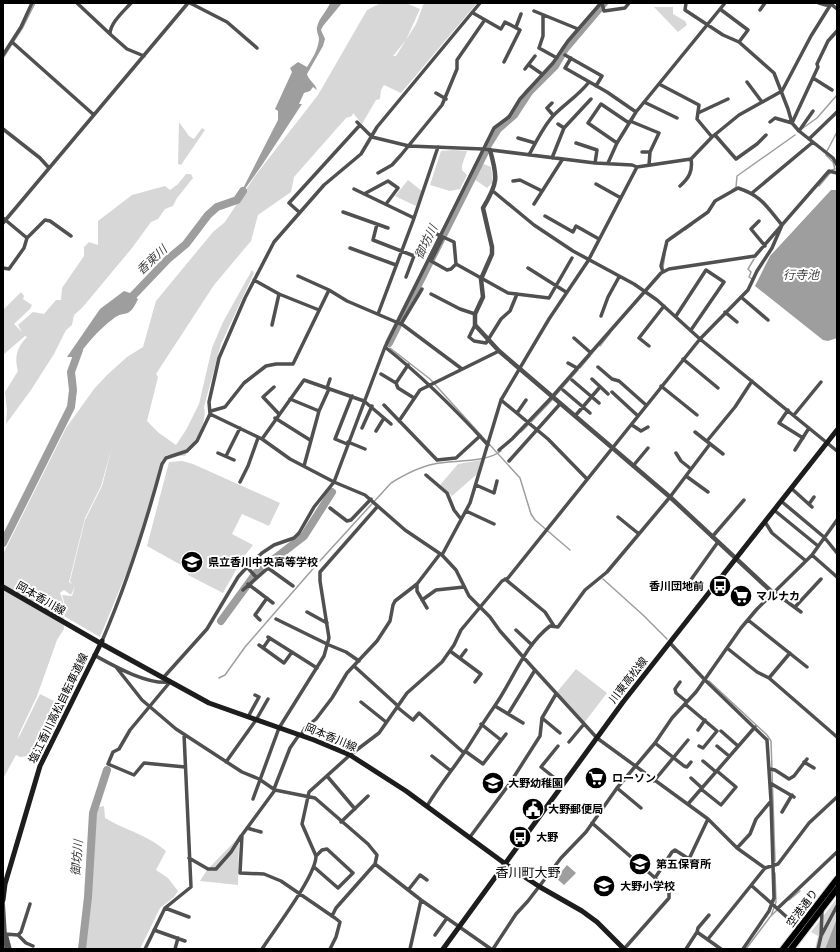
<svg xmlns="http://www.w3.org/2000/svg" width="840" height="952" viewBox="0 0 840 952" font-family="'PT Sans','Noto Sans JP',sans-serif">
<style>
.green{fill:#d7d7d7;fill-rule:evenodd}
.water{fill:#9e9e9e}
.lines{fill:none;stroke-linecap:round;stroke-linejoin:round}
.stream{stroke:#9e9e9e;stroke-width:1.5}
.river{stroke:#9e9e9e;stroke-width:8}
.trunk-casing{stroke:#dbdbdb;stroke-width:8}
.minor{stroke:#505050;stroke-width:3.5}
.tertiary{stroke:#505050;stroke-width:4.5}
.secondary{stroke:#1d1d1d;stroke-width:5}
.trunk{stroke:#000;stroke-width:6}
.labels{text-anchor:middle;stroke-width:4;stroke-linejoin:round;paint-order:stroke}
.poi-label{font-size:11px;font-weight:bold;fill:#000;stroke:#fff;text-anchor:start}
.street-label{font-size:11px;fill:#000;stroke:#fff}
.water-label{font-size:12px;font-style:italic;fill:#3f3f3f;stroke:#fff}
.quarter-label{font-size:13px;fill:#000;stroke:#fff}
</style>
<rect width="100%" height="100%" fill="#fff"/>
<!-- green -->
<path class="green" d="M381,3h25l14,6 -14,31 -13,16h3l20,-32 8,-21h53l-76,90 -17,-8 -3,5 -1,9 -4,1 -14,24 -9,-11 -1,3 -6,2 -52,59 -3,15 -33,23 -7,26 -37,44 -58,89 2,3 -11,44 12,12 17,12 10,-15 13,-26 13,-56 11,-26 29,-52 2,3 -33,71 -17,63c4,16 -10,35 -19,49l-18,-1 -5,5 -24,85 -38,92 -36,-21v-15l-2,-6 10,1 3,-10 -4,9 -7,-5 -4,3 3,8 1,28 -7,11 -20,56 -18,38 -1,5 22,-45 16,8 8,8 -26,53 -10,-7 -8,1 -4,-2 -12,22 -1,6v-229l63,-126 28,-39 13,-14 20,-18 16,-10 13,-46 57,-69 12,-10 30,-46 63,-81 49,-85zM112,447l-10,39 -17,34 -15,61 2,3 -3,-2 16,-64 16,-32z
M654,7h19v7l12,7 2,4 -9,7z
M179,122l10,14 5,3 8,-11 3,2 -24,35 -3,-1z
M454,150l13,1 -5,14v5l5,5 -7,14 -10,2 -20,-6 11,-34z
M484,164l7,3 2,15 -6,6 -13,-9 5,-11z
M186,174h5l2,4 -16,20 -4,8 -8,3 -7,10 -7,3 -19,26 -50,60 -8,7 -2,10 -6,5 -12,24 -23,36 -25,34 1,-14 -2,-18 13,-21c-4,-14 -1,-24 9,-34l-2,-1 -22,19v-45l18,-18 3,4 -1,3 9,6 -2,4 -16,15 8,8 -4,-7 15,-13 11,2 12,-14h5l1,-12 22,-32v-9l5,-5 9,3v-24l34,-26 33,-9 5,4 8,-6z
M408,180l14,11 -6,15 -21,-10z
M481,460l-4,14 -25,22 -12,-11 18,-21z
M182,461l11,3 87,39 -11,23 -27,-12 -10,20 21,11 -11,14 3,3 -9,8 -13,23 -35,-18 2,-5 -43,-24 22,-84z
M576,669l31,24 -23,30 -27,-31z
M104,806l1,12c22,13 41,16 61,33l-10,19 12,8 10,13 -4,6 -14,11 -20,41h-57l12,-136 4,-6z
M239,837l-1,48 -38,-4 7,-11z
M837,898v20l-12,31h-10l3,-13 -7,-4z"/>
<!-- water -->
<path class="water" d="M330,3h12l-19,23 -2,4 4,9 -2,7 -16,28c2,7 8,9 10,16l-4,-3 -3,4 -6,2 -5,11h3l-40,61 -25,35 41,-80v-9l-3,-2 17,-37 -2,-4 8,-6 9,5c6,-10 11,-17 12,-28 0,-4 -3,-7 -2,-12 2,-9 10,-16 13,-24z
M831,190h6v148l-9,3 -5,-1 -68,-54 15,-30z
M124,291l6,2 8,6c-10,22 -13,10 -25,20 -15,11 -27,26 -38,41l-3,-3h-5l33,-48z
M567,865l9,8 -12,12 -8,-7z
M837,918v31h-12z"/>
<g class="lines">
<!-- stream -->
<path class="stream" d="M3,58l20,-31 12,-24
M803,128l14,-10 20,-23
M827,151l10,-19
M826,155l7,7 2,7 -3,1
M819,186l11,-13
M732,190l4,-3 1,-11 58,-41
M685,230l7,-5
M663,268l2,-14
M752,279l-3,-2 2,-5 -3,-3 6,-10
M600,346l10,-13
M390,348l40,31 90,99 11,36 4,6 35,30
M580,368l10,-12
M555,396l23,-26
M531,422l21,-22
M521,432l7,-7
M603,579l40,36 24,24
M219,678l6,-3 20,-28 73,-84 73,-80c13,-8 27,-16 43,-19 18,-4 52,-1 67,-13
M709,681l58,54 4,6 4,120
M789,900l11,-9
M771,916l5,-14 -1,-29
M746,949l24,-32 8,-8"/>
<!-- river -->
<path class="river" d="M488,145l10,-16 16,-14 15,-23 26,-26 10,-17 39,-46
M126,303l42,-44 18,-15 22,-29 9,-8 20,-7 6,-9
M389,343l96,-191
M3,543l68,-136 2,-17 -2,-18 8,-22
M221,621l35,-48 48,-37 28,-44
M82,949l6,-52 5,-84 14,-43"/>
<!-- trunk casing -->
<g class="trunk-casing">
<path id="trunk" d="M783,949l54,-70
M791,949l46,-60"/>
</g>
<!-- minor -->
<path class="minor" d="M77,3l33,31
M131,3c-7,8 -21,20 -21,31l17,15 17,7
M190,3l37,19 30,26
M602,3l2,8 21,-3 4,-5
M686,3l-1,7 38,25 16,7 35,31 14,36 4,14 7,8 34,27 4,7
M819,3l7,2 5,-1
M720,9l28,21 -9,12
M760,10l5,-7
M534,11l44,18
M473,13l28,16 4,-7 15,8 -16,32
M543,15v21l-4,12 18,10
M516,27l5,-13
M12,42l82,73
M3,55l18,-28 11,-24
M565,55l37,21 -6,10
M571,58l-6,10 42,24 29,20
M529,65l13,9
M525,69l10,-13
M813,78l19,12
M747,82l15,20
M659,84l40,21 -2,14 15,18
M436,93l10,6
M644,102l33,16
M552,103l-5,5 6,7
M698,113l30,-14
M630,121l29,12 -9,19 -1,13
M357,122l15,15 37,9 74,3 112,14 37,2 5,2 54,-8 21,-22 27,-22 43,-24 29,-55 20,-32 6,5
M770,122l5,-4 17,5 26,-56 -1,-3 11,-23 9,-10
M558,124l6,4
M3,129l37,29 9,10
M799,131l14,-20
M715,135l21,24 21,-15 9,-9
M518,138l17,5
M809,139l28,-27
M576,143l21,7 -2,13
M617,143l-29,-20 13,-19 28,19
M642,152h8
M529,155c7,-13 15,-30 25,-40 12,-12 25,-20 35,-33
M552,158l12,-30 27,-29
M608,163l9,-20 19,-31 89,-109
M378,173l14,-8 9,-10 41,-50 15,-36v-9l27,-39
M513,181l7,-1 22,11
M596,184l25,14
M680,186c9,-8 13,-15 11,-27
M354,189l60,29
M494,192l40,33 39,26 61,33 23,16 43,39 137,112
M752,193l61,-51
M364,194l24,-13 10,7 -12,16
M534,204l28,-44
M299,212l-10,-9 71,-78
M343,212l45,16
M545,216l28,16 3,-6 23,13
M3,218l24,20
M759,221l-8,8 14,17
M3,223l185,-220
M377,224l-4,16 41,16
M443,237l11,5 2,22 -5,5 -4,1 -16,-9z
M350,248l46,17
M456,264l52,29 41,5 23,-40
M3,268l6,1 15,-21 3,-10 18,-18 5,1 21,15
M528,268l38,24
M298,276l31,14
M406,277l8,-21 15,-27 11,7
M254,280l25,14 40,16
M431,294l29,15 15,5
M741,297l27,23
M725,312l12,10
M378,314l35,-93 25,-74
M601,316l7,-19 11,-20
M676,316l30,-46 18,12 -33,48
M401,324l21,-35
M272,325l7,-31
M475,325l-6,12 5,4 12,2 15,-24 9,-8 7,-17
M574,338l17,15
M649,346l-10,-8 25,-32
M385,347c38,30 71,63 103,98
M683,359l35,29
M568,363l9,5
M598,367l14,12 7,2 27,24
M381,374l15,9 2,5 16,10
M592,379l16,15
M572,380l27,23
M396,383l12,-18
M661,386l36,29
M274,387l-11,10 16,17
M327,388l3,-9
M563,390l27,23
M612,392l26,24
M290,399l29,12
M501,400l47,39 39,40
M384,405l53,55 19,-2 24,-22
M788,410l-9,13 24,15
M211,411l14,-4 19,-24 22,-17 10,-2h17l36,-74 18,11 56,24 59,44
M517,413l9,-13
M210,414l52,25 28,20 44,23 31,13 40,35 37,25 14,15 13,26 21,21 10,14 24,27 73,80 111,81 29,29 28,20
M794,415l27,-33
M575,416l25,-29
M275,418l35,22
M399,421l21,-31 79,-39
M632,425l9,6 7,-4
M362,428l10,-22
M376,431l8,-13
M695,432l28,22
M262,439l42,-59 60,21 27,23
M707,441l28,-34 17,-26
M348,442l17,7
M347,444l-12,-5 17,-43
M499,450l13,-11 40,-42 109,-124 8,-4 86,-13 74,-85 8,2
M795,450l14,-22
M218,453l16,7
M676,453l5,8 10,8
M226,456l14,-28
M509,461l51,-57
M304,466l15,-55 10,-22
M633,466l15,-18
M426,475l21,18 7,17 7,9
M686,476l22,16
M240,482l8,-16 10,-28
M476,485l18,8 3,-12
M791,488l21,19
M781,501l43,36 13,16
M809,504l5,-7
M330,508l17,13 4,-1 20,-21
M774,510l44,36
M466,511l28,13
M618,517l21,17
M765,522l7,11 34,28
M712,537l32,-37
M442,555l28,-52 31,-103 48,-81 39,-58 49,-94
M812,555l25,22
M247,567l9,10
M505,579l40,33 9,14
M248,584l25,19
M417,584v7l10,17
M685,588l33,-46
M243,590l25,-22 25,18
M774,592l27,20
M422,600l14,-10 28,-3
M795,607l26,-28
M307,612l20,11
M276,619l53,26 17,7 13,9
M260,620l-5,-5 12,-17
M748,620l59,47
M516,630l16,15
M268,637l49,31
M102,641c26,-60 43,-114 60,-177l4,-6 21,-7 10,-10 13,-27 -1,-12 10,-44 26,-60 29,-56 50,-57 37,-31 16,-27 103,-124
M670,643l35,37 62,60 4,61 3,97 -5,13 -26,38
M259,645l25,18 8,-11
M263,648l7,-10
M727,648l30,24 12,6 68,59
M450,651l31,23 -6,8
M94,655c20,11 53,30 76,27
M460,658l6,-8
M354,666l44,40
M116,667l26,33 34,29 66,43 17,7 16,11 40,8 53,46 9,11 -2,9 46,36 70,49
M163,678l44,-49 31,-52 9,-10 15,-14 12,-8 20,-7 5,-5 15,-26 20,-25 51,-135 109,-219 15,-11 11,-18 33,-36 15,-22 33,-38
M769,678l21,-25
M170,682l-40,48 -11,19 -6,3 -5,12 26,11 10,-12 41,4
M680,682l-5,7 1,4 11,9
M361,702l25,20
M685,704l32,27 -14,17 -4,-2
M495,706l28,17
M397,707l16,13 6,-7 45,40
M508,714l27,-44
M248,717l11,-20 -4,-2
M542,718l18,15
M481,724l20,16
M698,730l7,-10
M721,731l17,15
M301,735l4,-7 11,-9 16,-21 15,-25 30,-32 13,-20 3,-16 2,-4 22,-17 23,-30
M569,742l15,-18
M655,743l29,23 3,1 4,-5
M558,746l-17,21 21,17
M717,746l12,10
M465,751l18,13 23,-30
M432,756l19,15
M703,761l13,11
M226,762l30,-42 12,-21
M804,762l10,6
M770,769l5,1 14,9 5,-3 13,-17
M327,776l28,33
M691,778l11,10
M654,781l34,-41
M770,783l24,14
M617,788l24,20
M274,789l16,-41 9,-13
M701,789l20,16 15,-18 -19,-16
M275,790l-33,45 -2,38 24,1 17,7 54,37 5,4 -4,15 -6,12
M253,799l26,-71 45,-72 5,-18 -9,-57v-9l57,-65
M688,804l67,-77
M427,806c12,-20 26,-37 39,-56 9,-14 18,-29 28,-43 19,-27 30,-61 56,-81l8,1 27,-37 22,-18 63,-75 40,-53
M782,812l10,-17
M341,822l27,-26
M592,823l77,67v8l-45,51
M247,828l14,4
M470,837l40,-54 30,-47 2,-18 14,-24
M737,848l13,-14 6,-15 15,-18
M189,858l19,11h8l15,-17 10,-16
M314,867l24,21 15,-15 -26,-24 -5,1 -6,6
M655,878l17,-26 3,-2 14,9 19,-40
M752,886l47,42
M409,889l11,-14 7,5
M3,900l3,49
M165,908l24,9
M778,908l59,-56
M709,915l-11,13 -1,4 24,17
M332,916l4,-8 39,-44
M154,930l31,11
M5,934l13,1 3,-3 9,-28
M6,934l4,15
M18,935l8,8 7,3
M435,935l12,-17
M821,936l16,-30
M708,939l57,-71 13,-4 31,-41 28,-26
M145,949l20,-41 26,-21 -7,-153
M175,949l3,-11
M262,949c12,-19 54,-73 54,-93l-14,-32 7,-32 41,-37 29,-22 28,-40 35,-31 12,-17 7,-15 41,-49 6,-3 192,-239 48,-49 9,-19 15,-23 10,-23c-16,-19 -20,-29 -44,-37l-23,13 -7,11 -41,29 -6,25 2,6
M410,949l11,-49
M493,949l23,-35 12,-13 33,-43 25,-26 31,-44 38,-45 17,-25 24,-26 45,-64 16,-19 55,-54 25,-35
M686,949l11,-17
M818,949l3,-13 1,-25"/>
<!-- tertiary -->
<path class="tertiary" d="M490,150c8,28 8,33 -7,58l9,39v7l-11,25 2,18 -8,17v11l24,26 171,146 103,96"/>
<!-- secondary -->
<path class="secondary" d="M3,587l97,56 109,60 105,37 36,15 56,36 105,77 29,19 42,24 15,11 27,27
M3,900l2,-16 35,-118 62,-125
M443,949l180,-247 214,-272"/>
<!-- trunk -->
<use href="#trunk" class="trunk"/>
</g>
<!-- icons -->
<defs>
<g id="school-disc" transform="scale(1.15)"><circle r="9.5" fill="#000" stroke="#fff"/><path d="M0-5L7-2L0 1L-7-2ZM-4 1L0 2.5L4 1V4Q0 6-4 4Z" fill="#fff"/></g>
<g id="bus-disc" transform="scale(1.15)"><circle r="9.5" fill="#000" stroke="#fff"/><path d="M-5-6H5V4H4V6H2V4H-2V6H-4V4H-5ZM-3.5-4V0h7V-4ZM-3.5 1.2v1.5H-2V1.2ZM2 1.2v1.5H3.5V1.2Z" fill="#fff"/></g>
<g id="supermarket-disc" transform="scale(1.15)"><circle r="9.5" fill="#000" stroke="#fff"/><path d="M-6-5.5h2.5l.6 2H6L4.5 2H-2.5L-4.4-4H-6ZM-1.5 3.2a1.3 1.3 0 1 0 .1 0ZM3 3.2a1.3 1.3 0 1 0 .1 0Z" fill="#fff"/></g>
<g id="civic-disc" transform="scale(1.15)"><circle r="9.5" fill="#000" stroke="#fff"/><path d="M-.6-6.5H3V-4.5H.6V-3L4-1V1h2V6H-6V1h2V-1L-.6-3ZM-1.2 2.5V6h2.4V2.5Z" fill="#fff"/></g>
</defs>
<g fill-rule="evenodd">
<use href="#school-disc" x="192" y="562"/>
<use href="#bus-disc" x="720" y="586"/>
<use href="#supermarket-disc" x="741" y="596"/>
<use href="#supermarket-disc" x="596" y="778"/>
<use href="#school-disc" x="493" y="783"/>
<use href="#civic-disc" x="533" y="809"/>
<use href="#bus-disc" x="520" y="837"/>
<use href="#school-disc" x="640" y="864"/>
<use href="#school-disc" x="604" y="886"/>
</g>
<g class="labels">
<!-- poi labels -->
<g class="poi-label">
<text x="208" y="566">県立香川中央高等学校</text>
<text x="704" y="590" text-anchor="end">香川団地前</text>
<text x="756" y="600">マルナカ</text>
<text x="612" y="782">ローソン</text>
<text x="508" y="787">大野幼稚園</text>
<text x="548" y="813">大野郵便局</text>
<text x="536" y="841">大野</text>
<text x="656" y="868">第五保育所</text>
<text x="620" y="890">大野小学校</text>
</g>
<!-- street labels -->
<g class="street-label">
<text transform="translate(41 598) rotate(30)" y="4">岡本香川線</text>
<text transform="translate(628 680) rotate(-52)" y="4">川東高松線</text>
<text transform="translate(58 708) rotate(-64)" y="4">塩江香川高松自転車道線</text>
<text transform="translate(331 737) rotate(23)" y="4">岡本香川線</text>
<text transform="translate(802 908) rotate(-53)" y="4">空港通り</text>
</g>
<!-- water labels -->
<g class="water-label">
<text transform="translate(426 242) rotate(-64)" y="4">御坊川</text>
<text transform="translate(152 260) rotate(-43)" y="4">香東川</text>
<text x="801" y="279">行寺池</text>
<text transform="translate(77 858) rotate(-85)" y="4">御坊川</text>
</g>
<!-- quarter labels -->
<g class="quarter-label">
<text x="528" y="877">香川町大野</text>
</g>
</g>
<!-- border -->
<rect width="840" height="952" fill="none" stroke="#000000" stroke-width="8"/>
</svg>
